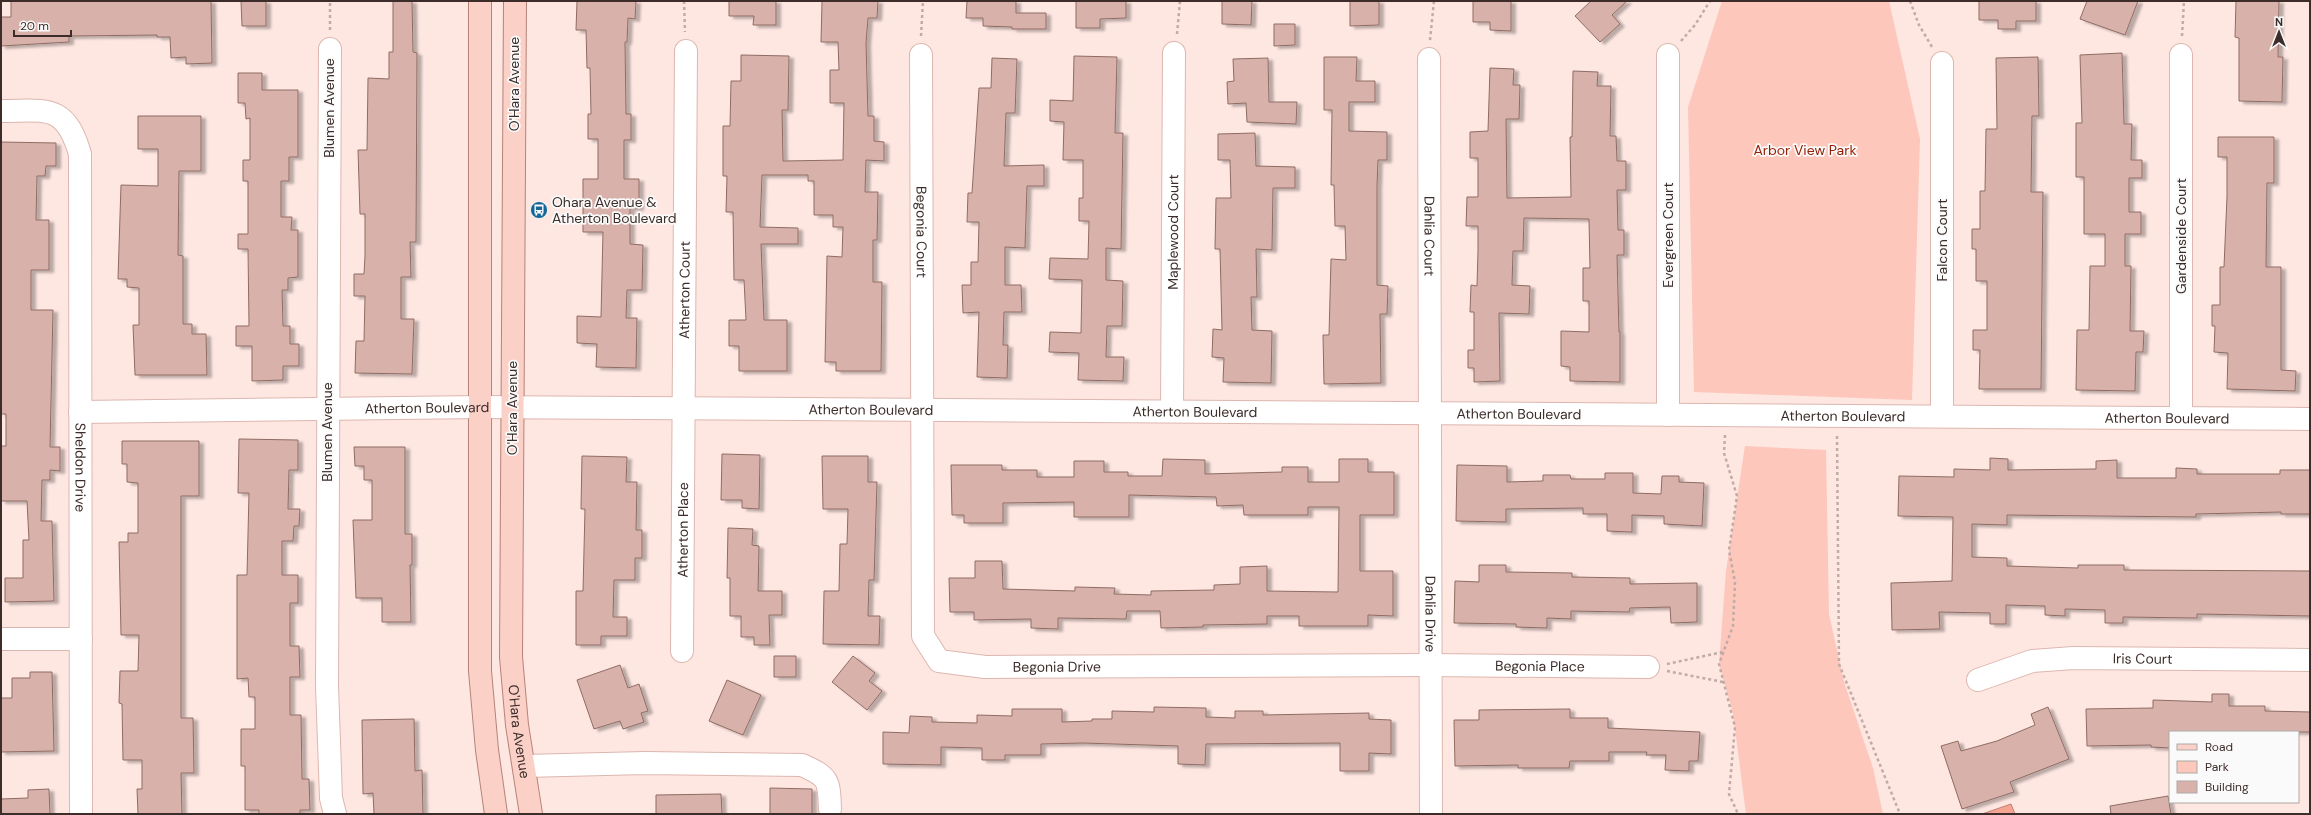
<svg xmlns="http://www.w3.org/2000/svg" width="2311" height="815" viewBox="0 0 2311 815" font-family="'DM Sans',sans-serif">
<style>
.green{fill:#fdc7bb}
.water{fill:#f7a593;stroke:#bf8174}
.building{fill:#d8b2aa;stroke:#8e6c64;filter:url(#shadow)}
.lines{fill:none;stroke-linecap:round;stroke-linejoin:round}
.minor-casing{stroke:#ddb7af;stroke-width:24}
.major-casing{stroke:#b68378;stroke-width:24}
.path{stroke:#c0aba6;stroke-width:2.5;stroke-dasharray:3 3;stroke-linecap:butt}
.minor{stroke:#fff;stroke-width:22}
.major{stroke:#fad0c7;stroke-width:22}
.labels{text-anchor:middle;stroke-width:3.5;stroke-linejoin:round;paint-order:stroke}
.street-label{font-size:14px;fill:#3c2d2a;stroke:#fafafa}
.park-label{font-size:14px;fill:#962007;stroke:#fafafa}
.poi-label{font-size:14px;fill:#3c2d2a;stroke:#fafafa;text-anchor:start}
</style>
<defs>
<filter id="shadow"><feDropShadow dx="4.5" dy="2.5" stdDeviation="1" flood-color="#0004"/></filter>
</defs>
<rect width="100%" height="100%" fill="#fee6e1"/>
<!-- green -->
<path class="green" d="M1722,1h167l31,138 -8,261 -218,-8 -6,-285z
M1745,446l81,4 3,164 15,68 29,86 10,46h-137l-13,-101 -14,-49 7,-93z"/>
<!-- water -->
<path class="water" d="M2011,804l4,10h-33z"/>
<!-- building -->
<path class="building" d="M11,1h200l1,62 -26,1v-7l-15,1 -1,-21h-13v-2l-88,1v6l-68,4v-29h10z
M241,1h25v25h-24z
M393,1h19l1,51 4,1 -1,189h-6l1,35h-10v42h13l-2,55 -57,-1 1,-32h8l1,-45h-11v-22h10l1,-18v-42h-5l-2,-64h9l1,-72 21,1v-27h4z
M577,1h59l-1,18 -7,-1 -1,24h-2l1,72h5v26h-7v39h15v29h-9v36l13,1 -1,45h-15l-1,28h11l-1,50 -40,-1 1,-23 -20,-1v-27l24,1 2,-85h-20v-53h15v-40h-10v-25h3l-1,-46h-3l-1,-38h-10z
M729,1h47v24h-23l1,-9h-25z
M822,1h56l-1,17h-9l-2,25 2,73h6v25l10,1v19l-18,-1 -1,32h13l-1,48h-4v42h9l-1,89h-45v-9h-11l2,-106 15,1 1,-30h-10v-12h-19v-34h-6v-6h-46l-2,52 38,1v16h-37l3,76h23v51h-48v-25h-10v-26h17l-2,-40h-10l-1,-68h-7l1,-36h-4v-50h7l1,-45h10v-26l48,1 -1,54h-6l1,51 60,-1 1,-57h-14v-33h9l-1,-28h-17z
M967,1h49v12h30v16h-34v-2l-29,-1v-8h-17z
M1076,1h50v17l-26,1v9h-24z
M1222,1h30l-1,24 -29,-1z
M1350,1h29v24l-29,1z
M1473,1h38v30l-21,-1v-8h-17z
M1591,1h36l-15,14 8,9 -20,18 -25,-26z
M1979,1h57v20h-20v8h-18v-9h-19z
M2087,1h51l-13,34 -45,-16z
M2236,1h43l-1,56h5l-1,45 -43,-1v-63l-4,-1z
M1274,24h21v21l-21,1z
M2122,53l2,71h8l-1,36h11v18h-13v34h12v22h-16v32h6l-1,65h14l-1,21h-7l-1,39 -59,-1 1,-60h12l1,-64h15v-32h-21v-57h-8v-54h6l-2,-68z
M1074,56l43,1 -2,76h8l-2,116 -15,-1v32l17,1 -1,45h-15l-1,31h18l-1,24 -45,-1 1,-27 -30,-1 1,-20 31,1 1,-53 -33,-1 1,-21 38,1 1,-38h-10v-23h4v-38h-20l1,-38 -14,-1v-21l23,1z
M1324,57h33l-1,24h19v21h-26v29l38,1v28h-9l-1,26v99l11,1 -1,28h-7l1,69 -57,1 -1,-49h6l2,-76 15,1 -1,-34h-10l-1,-41h-3l1,-75h-8z
M2038,57l1,59h-7l-1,76h12l-2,197h-62l1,-39h-7v-20h14v-49h-11v-32h-4v-20h8v-38h5l1,-62h11l-1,-71z
M992,58l25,1 -2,54h-9l-2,53 40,-1v21h-17l-2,62 -20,-1v38h16l1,27h-18l-1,33h5l-1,33 -30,-1 2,-65 -16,1 -1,-28h9v-23h7l1,-40h-12l1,-29h4l7,-105h12z
M1268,58l1,44h28l-1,22 -49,-2 -1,-19 -18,1 -1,-22 7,-1 -1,-22z
M1490,68l24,1 -1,16h7l-1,34h-13l1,79 64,-1 -1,-60h2l1,-66 25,1 -1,14h14l-1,50h6l1,25h9v29h-9l1,40h6v25h-7l2,77h1v50l-50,-1v-14l-9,-1v-35l28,1v-31h-6v-33h7l-1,-49 -65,-1 -1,33h-10l-1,34 18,1 -1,28 -30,-1 1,68 -26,1v-14h-6v-18h6v-38h-4l1,-27 6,1 1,-35v-25h-12l1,-29h11v-39h-8v-26l18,-1z
M238,73h24v17h36v67h-9v24h-8v36h11l-1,13h7v47l-10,1v12h-6l1,36h7v18h9v22h-16v14l-31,1v-35h-16v-20h13l-1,-77h-10v-15h10v-53h-5v-21h7v-42l-4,1 -1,-16h-7z
M138,116h63v55h-22l-1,84 5,1v68h9v10h14l1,41h-72l-2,-50h6v-37l-12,-1v-8h-9l3,-94 37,1v-37h-20z
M1255,133l1,33 39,1v21h-22l-1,62 -16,-1 1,48h-6l1,33 20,1 -1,52 -48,-1 1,-24 -12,-1 1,-28 9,1 -2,-81h-5l1,-51h15l-1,-38h-12v-26z
M2218,137h56v46h-7l-1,84h15v103l15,1 -1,20 -68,-2 1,-36 -14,-1 1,-26h-3v-21h8v-38h4l3,-70v-40h-9z
M1,142l55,1v23h-10l-1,10h-8l-1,44h13v50h-18v40h22l-3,137h10v24l-10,-1v10h-8l-1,41h11l2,80 -49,1v-24h18v-38h6l-2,-39h-26v-55h5v-32h-5z
M239,439l59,1v30h-9l-1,39h12l-1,17h-5l-1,15h-11v34h16v28h-8v43h9l1,31h-10v38h11l1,64h7l1,31h-10v4h-41v-4h-14v-44h-4v-37h14v-32h-6l-1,-19 -11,1v-104h10l2,-82h-11z
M122,441h77v55h-18v222h12l1,55h-13l1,41h-44l-1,-25h5v-29h-19l-1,-56 -3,-1 1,-32h18l1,-36h-18l-2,-93h9v-9h10v-50l-11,-1v-18h-5z
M354,447h51v87h7v31h-2l1,57h-29v-24h-26l-3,-78h19v-40h-8v-14h-9z
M722,454l38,1 -1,54 -17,-1v-8h-21z
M582,456l45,1 -1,25h11l-1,48h6v28h-7v22h-21l-1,37h14v19h-26v9h-25v-54h7l2,-82h-4z
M822,456h46v26h9l-3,98h-5l-1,36h12l-1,29 -56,-1 1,-53h15l1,-47h7l1,-35h-25z
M1990,458l18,1v11l88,-1v-8l21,-1v18h59v-10l21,1v5h83v-4h30v44h-29v-2l-85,2v3l-189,-2v10l-35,-1v33l35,1v8l71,2v-3h46v5l186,1v45l-113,-2v4l-74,-1v6h-18v-13l-40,-1v7l-20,-1v-9l-39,-1v19h-16v-11l-51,-1 1,17 -48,1 -1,-47 61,-2 1,-64 -55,-1 1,-40 55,1v-8l36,1z
M1163,459l42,1v14l77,-2v-5h26v15h31v-23h29v13h26v43h-34v56h33v45l-25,-1v11h-69v-10h-32v8l-64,1v2l-42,1 -1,-17h-33l-1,8 -68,-1v11l-27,-1v-9l-57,1v-8h-24l-1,-34h26v-17h27l1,28 72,2v-4l40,1 -1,6 37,1v-4l63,-1v-5l26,-1v-17l27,-1v25l71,1 1,-85h-31v8h-64l-1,-10 -26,1 -1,-9 -87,-2v22h-55v-15l-71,1v20h-39v-8h-12l-1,-50h51v5h35v7h37v-16h30v11h24v4h34z
M1457,465l50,1v16l36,-1v-6h27l1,4h34v-6h28v20l28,1 1,-18h17v6l25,1 -2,43 -38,-2v-8l-32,-1v17l-25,-1v-17h-24v-6l-77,1v13l-50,-1z
M728,528l25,1 -1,16 7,1 -1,45h24v24h-13l1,30h-16v-8h-13v-21h-11v-38h-3z
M1479,565h27v7l66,1v4l58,1v6l67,-1v39l-26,1 -1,-16 -40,1 -1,4 -58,-1v8l-24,-1v10l-31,-1v-3l-62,-1 1,-42 24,1z
M774,656h22v21h-22z
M853,656l22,17 -6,8 13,10 -15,19 -35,-28z
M620,665l8,23 11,-4 9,27 -7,2 3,9 -21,7 -3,-8 -26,8 -17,-49z
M30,672h22l2,79 -53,1v-54h11v-20h18z
M727,680l34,15 -18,40 -34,-14z
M2212,694h17v12h36v5l45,1v20h-140v16l-19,-1v-2l-64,1 -1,-37 67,-1v-8l59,2z
M1154,707l52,1v9l29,1v-7h28v4l106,-2v6l22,1v34l-22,-1v18h-29v-28l-134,1 -1,21 -27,-1v-18l-95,-3 -42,1v11h-36v5h-23v-12l-41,-1v18l-58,-1v-32l26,1 1,-17 22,1v5l45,1v-8l35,1v-7h50v13l30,-1v-2h20v-8l42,1z
M2048,707l21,52 -59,23 4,10 -52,17 -21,-63 17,-5 3,10 36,-10 38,-16 -4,-11z
M1570,709v9h38v10l92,4 -2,29h-9v10l-24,-1 1,-15h-20l1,-3h-38v9h-39l-1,7h-51v-3l-63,1 -1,-46h25v-10z
M414,719l1,52 7,-1 1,44h-49l-1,-21 -10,1 -1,-74z
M770,788l42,1v25h-42z
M49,789l1,25h-49v-15l27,-1v-8z
M721,794l1,20h-66v-19z
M2168,796l3,18h-60l-1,-8z"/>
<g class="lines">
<!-- minor casing -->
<g class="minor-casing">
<g id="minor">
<path d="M330,49l-3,637 4,112 4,16"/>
<path id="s1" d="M921,55l2,581 16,25 46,6 446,-2 217,2"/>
<path d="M1668,55v360"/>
<path d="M2181,55v363"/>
<path id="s2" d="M1429,59l2,755"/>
<path id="s3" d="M1,111c46,0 64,-8 79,43l1,660"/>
<path id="s4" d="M1172,411l2,-358"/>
<path id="s5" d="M80,412l401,-5 1829,12"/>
<path d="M1942,416v-353"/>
<path d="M1,639h80"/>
<path id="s6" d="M682,651l4,-600"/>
<path id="s7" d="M1978,680l54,-19 41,-3 237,2"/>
<path d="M524,766l121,-3 157,2c27,12 27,15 28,44"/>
</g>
</g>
<!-- major casing -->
<g class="major-casing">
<g id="major">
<path d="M480,1v670l7,79 9,64"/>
<path id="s8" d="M515,1l-4,656 6,68 14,89"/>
</g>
</g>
<!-- path -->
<path class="path" d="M684,1l1,31
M1910,1l9,24 13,22
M330,30v-29
M1177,34l3,-33
M921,36l2,-35
M2182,36l2,-35
M1430,40l4,-39
M1681,41l14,-16 15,-24
M1725,435l-1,18 13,43 -8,54 6,32 -2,44 -14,38 16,63 -6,67 9,20
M1837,436l2,228 61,150
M1667,664l56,-12
M1667,671l56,11"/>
<!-- minor -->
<use href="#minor" class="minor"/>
<!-- major -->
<use href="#major" class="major"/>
</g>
<!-- icons -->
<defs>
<g id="bus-disc" transform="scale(0.9)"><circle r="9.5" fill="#166597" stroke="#fafafa"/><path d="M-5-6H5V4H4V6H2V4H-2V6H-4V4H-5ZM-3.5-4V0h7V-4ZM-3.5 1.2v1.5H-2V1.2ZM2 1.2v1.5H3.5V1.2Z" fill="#fff"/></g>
</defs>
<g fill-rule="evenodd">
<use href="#bus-disc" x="539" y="210"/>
</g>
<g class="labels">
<!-- street labels -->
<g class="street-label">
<text transform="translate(514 84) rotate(-90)" y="5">O'Hara Avenue</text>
<text transform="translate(329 108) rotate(-90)" y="5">Blumen Avenue</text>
<text dy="5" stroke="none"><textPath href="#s1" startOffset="177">Begonia Court</textPath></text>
<text dy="5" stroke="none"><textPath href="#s4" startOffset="179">Maplewood Court</textPath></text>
<text transform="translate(1668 235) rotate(-90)" y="5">Evergreen Court</text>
<text dy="5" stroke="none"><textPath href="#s2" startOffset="177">Dahlia Court</textPath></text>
<text transform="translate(2181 236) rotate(-90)" y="5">Gardenside Court</text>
<text transform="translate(1942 240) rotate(-90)" y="5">Falcon Court</text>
<text dy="5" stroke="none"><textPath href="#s6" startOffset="361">Atherton Court</textPath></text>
<text dy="5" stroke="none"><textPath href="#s5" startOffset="347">Atherton Boulevard</textPath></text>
<text transform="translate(512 408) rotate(-90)" y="5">O'Hara Avenue</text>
<text dy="5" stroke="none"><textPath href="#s5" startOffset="791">Atherton Boulevard</textPath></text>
<text dy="5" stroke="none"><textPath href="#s5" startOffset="1115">Atherton Boulevard</textPath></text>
<text dy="5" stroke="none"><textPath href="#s5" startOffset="1439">Atherton Boulevard</textPath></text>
<text dy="5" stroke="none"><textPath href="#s5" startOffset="1763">Atherton Boulevard</textPath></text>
<text dy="5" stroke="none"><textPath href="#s5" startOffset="2087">Atherton Boulevard</textPath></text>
<text transform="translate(327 432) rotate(-90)" y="5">Blumen Avenue</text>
<text dy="5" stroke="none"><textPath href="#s3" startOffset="416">Sheldon Drive</textPath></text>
<text dy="5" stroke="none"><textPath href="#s6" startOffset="121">Atherton Place</textPath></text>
<text dy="5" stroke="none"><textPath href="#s2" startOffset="555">Dahlia Drive</textPath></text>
<text dy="5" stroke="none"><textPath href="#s7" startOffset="168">Iris Court</textPath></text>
<text dy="5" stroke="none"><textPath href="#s1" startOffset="1212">Begonia Place</textPath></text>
<text dy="5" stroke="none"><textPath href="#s1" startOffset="729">Begonia Drive</textPath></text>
<text dy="5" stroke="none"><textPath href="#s8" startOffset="731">O'Hara Avenue</textPath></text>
</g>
<!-- park labels -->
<g class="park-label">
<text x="1805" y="155">Arbor View Park</text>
</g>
<!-- poi labels -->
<g class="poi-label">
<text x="552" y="207">Ohara Avenue &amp;<tspan x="552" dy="16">Atherton Boulevard</tspan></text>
</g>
</g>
<!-- border -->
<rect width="2311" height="815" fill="none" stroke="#3c2d2a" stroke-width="4"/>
<!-- legend -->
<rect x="2169" y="731" width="130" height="72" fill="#fafafa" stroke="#aea8a7"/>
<rect x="2177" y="744" width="20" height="6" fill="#fad0c7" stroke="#aea8a7"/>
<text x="2205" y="751" font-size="12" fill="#3c2d2a">Road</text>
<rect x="2177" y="761" width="20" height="12" fill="#fdc7bb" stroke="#aea8a7"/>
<text x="2205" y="771" font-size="12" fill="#3c2d2a">Park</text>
<rect x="2177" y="781" width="20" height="12" fill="#d8b2aa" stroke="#aea8a7"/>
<text x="2205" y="791" font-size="12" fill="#3c2d2a">Building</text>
<!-- north arrow -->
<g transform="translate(2279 32)" stroke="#fafafa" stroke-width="3" paint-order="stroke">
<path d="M0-3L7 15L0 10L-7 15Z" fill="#3c2d2a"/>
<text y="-6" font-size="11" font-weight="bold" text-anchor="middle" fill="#3c2d2a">N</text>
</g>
<!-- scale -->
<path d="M14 30v6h57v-6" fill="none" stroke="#3c2d2a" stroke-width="2"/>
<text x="20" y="30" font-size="12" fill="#3c2d2a" stroke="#fafafa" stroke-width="3" paint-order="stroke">20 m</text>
</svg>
